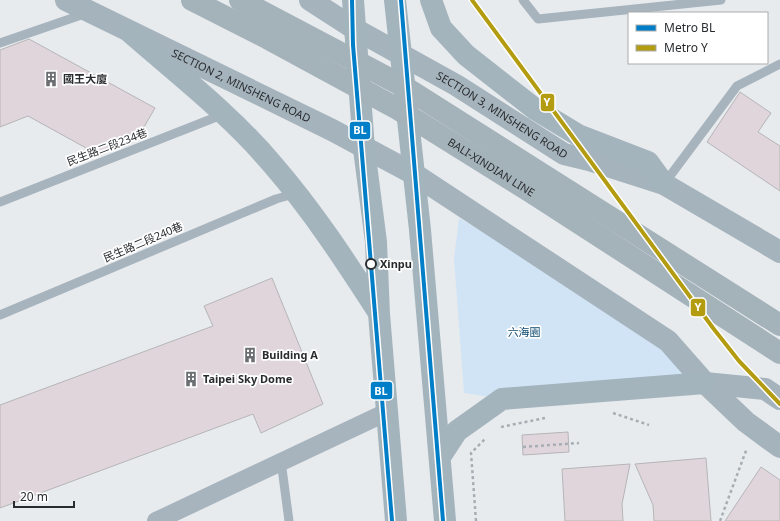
<svg xmlns="http://www.w3.org/2000/svg" width="780" height="521" viewBox="0 0 780 521" font-family="'Noto Sans','Noto Sans TC',sans-serif">
<style>
.green{fill:#d1e4f5}
.building{fill:#e0d5db;stroke:#b5b5b6}
.lines{fill:none;stroke-linecap:round;stroke-linejoin:round}
.path{stroke:#a6aeb4;stroke-width:2.5;stroke-dasharray:3 3;stroke-linecap:butt}
.service{stroke:#a7b4be;stroke-width:9}
.minor{stroke:#a7b4be;stroke-width:18}
.secondary{stroke:#a5b3bc;stroke-width:22}
.primary{stroke:#a4b4bd;stroke-width:22}
.trunk{stroke:#a4b2ba;stroke-width:22}
.trunk-bridge{stroke:#a4b2ba;stroke-width:22}
.metro-1-casing{stroke:#fff;stroke-width:7}
.metro-2-casing{stroke:#fff;stroke-width:7}
.metro-1{stroke:#007ec7;stroke-width:4}
.metro-2{stroke:#b49c10;stroke-width:4}
.stop-dot{fill:#fff;stroke:#292c2f;stroke-width:2}
.labels{text-anchor:middle;stroke-width:3.5;stroke-linejoin:round;paint-order:stroke}
.poi-label{font-size:11px;font-weight:bold;fill:#292c2f;stroke:#fff;text-anchor:start}
.street-label{font-size:11px;fill:#292c2f;stroke:#fff}
.stop-label{font-size:11px;font-weight:bold;fill:#292c2f;stroke:#fff;text-anchor:start}
.park-label{font-size:11px;fill:#0a486f;stroke:#fff}
.line-badge{stroke:#fff;stroke-width:1.5}
.badge-label{font-size:11px;text-anchor:middle;font-weight:bold;fill:#fff}
</style>
<rect width="100%" height="100%" fill="#e8ebee"/>
<!-- green -->
<path class="green" d="M459,218l209,123 37,42 -203,16 -38,-6 -10,-134z"/>
<!-- building -->
<path class="building" d="M29,39l126,69 -18,31 -40,15 -69,-38 -28,11v-77z
M740,92l31,21 -13,19 22,14v45l-73,-49z
M272,278l51,126 -62,29 -8,-19 -253,94v-103l213,-79 -9,-20z
M568,432l1,20 -46,3 -1,-20z
M706,458l5,63h-57l-1,-16 -18,-41z
M630,464l-8,40 1,17h-58l-3,-52z
M761,467l19,13v41h-55z"/>
<g class="lines">
<!-- path -->
<path class="path" d="M613,413l36,12
M501,427l44,-9
M523,447l56,-4
M476,521l-5,-68 15,-15
M720,521l27,-73"/>
<!-- service -->
<path class="service" d="M523,0l15,19 183,-19
M0,43l87,-30
M664,184l73,-98 43,-22
M0,202l224,-88
M0,315l276,-116 21,-6
M281,461l8,60"/>
<!-- minor -->
<path class="minor" d="M156,521l231,-109"/>
<!-- secondary -->
<g class="secondary">
<path id="s1" d="M66,0l266,130 82,44 254,167 37,42 41,39 34,25"/>
<path id="s2" d="M310,0l45,29 101,56 108,69 25,6 75,24 116,68"/>
<path d="M705,383l60,6 15,10"/>
</g>
<!-- primary -->
<path class="primary" d="M353,0l11,149 12,93 3,72 17,207
M395,0l25,230 25,291
M431,0l10,28 25,27 69,54 43,26 70,27 16,22
M131,33c48,42 101,83 142,132 40,46 73,97 106,148
M440,457l17,-26 45,-32 203,-16"/>
<!-- trunk -->
<path class="trunk" d="M534,194l246,159"/>
<!-- trunk-bridge -->
<g class="trunk-bridge">
<path id="s3" d="M192,0l75,38 129,70 138,86"/>
<path d="M240,0l163,86 377,239"/>
</g>
<!-- metro-1 casing -->
<g class="metro-1-casing">
<path id="metro-1" d="M352,0l1,45 39,476
M401,0l42,521"/>
</g>
<!-- metro-2 casing -->
<g class="metro-2-casing">
<path id="metro-2" d="M472,0l241,328 26,33 41,43"/>
</g>
<!-- metro-1 -->
<use href="#metro-1" class="metro-1"/>
<!-- metro-2 -->
<use href="#metro-2" class="metro-2"/>
</g>
<!-- icons -->
<defs>
<g id="building-bare" transform="scale(1.2)"><path d="M-4-6H4V6H1V3H-1V6H-4ZM-2.5-4.3h1.7v1.8h-1.7ZM.8-4.3h1.7v1.8H.8ZM-2.5-1h1.7V.8h-1.7ZM.8-1h1.7V.8H.8Z" fill="#6c6f72" stroke="#fff" stroke-width="2.5" paint-order="stroke"/></g>
</defs>
<g fill-rule="evenodd">
<use href="#building-bare" x="51" y="79"/>
<use href="#building-bare" x="250" y="355"/>
<use href="#building-bare" x="191" y="379"/>
</g>
<!-- markers -->
<circle class="stop-dot" cx="371" cy="264" r="5"/>
<g class="labels">
<!-- poi labels -->
<g class="poi-label">
<text x="63" y="83">國王大廈</text>
<text x="262" y="359">Building A</text>
<text x="203" y="383">Taipei Sky Dome</text>
</g>
<!-- street labels -->
<g class="street-label">
<text dy="4" stroke="none"><textPath href="#s1" startOffset="195">SECTION 2, MINSHENG ROAD</textPath></text>
<text dy="4" stroke="none"><textPath href="#s2" startOffset="224">SECTION 3, MINSHENG ROAD</textPath></text>
<text transform="translate(107 147) rotate(-21)" y="4">民生路二段234巷</text>
<text dy="4" stroke="none"><textPath href="#s3" startOffset="343">BALI-XINDIAN LINE</textPath></text>
<text transform="translate(143 242) rotate(-23)" y="4">民生路二段240巷</text>
</g>
<!-- stop labels -->
<g class="stop-label">
<text x="380" y="268">Xinpu</text>
</g>
<!-- park labels -->
<g class="park-label">
<text x="524" y="336">六海園</text>
</g>
</g>
<g class="line-badge">
<rect x="540" y="93" width="15" height="19" rx="4" fill="#b49c10"/>
<rect x="349" y="121" width="22" height="19" rx="4" fill="#007ec7"/>
<rect x="690" y="298" width="16" height="19" rx="4" fill="#b49c10"/>
<rect x="370" y="381" width="23" height="19" rx="4" fill="#007ec7"/>
</g>
<g class="badge-label">
<text x="547" y="106">Y</text>
<text x="360" y="134">BL</text>
<text x="698" y="311">Y</text>
<text x="381" y="395">BL</text>
</g>
<!-- legend -->
<rect x="628" y="12" width="140" height="52" fill="#ffffff" stroke="#a9abac"/>
<rect x="636" y="25" width="20" height="6" fill="#007ec7" stroke="#a9abac"/>
<text x="664" y="32" font-size="12" fill="#292c2f">Metro BL</text>
<rect x="636" y="45" width="20" height="6" fill="#b49c10" stroke="#a9abac"/>
<text x="664" y="52" font-size="12" fill="#292c2f">Metro Y</text>
<!-- scale -->
<path d="M14 501v6h60v-6" fill="none" stroke="#292c2f" stroke-width="2"/>
<text x="20" y="501" font-size="12" fill="#292c2f" stroke="#ffffff" stroke-width="3" paint-order="stroke">20 m</text>
</svg>
